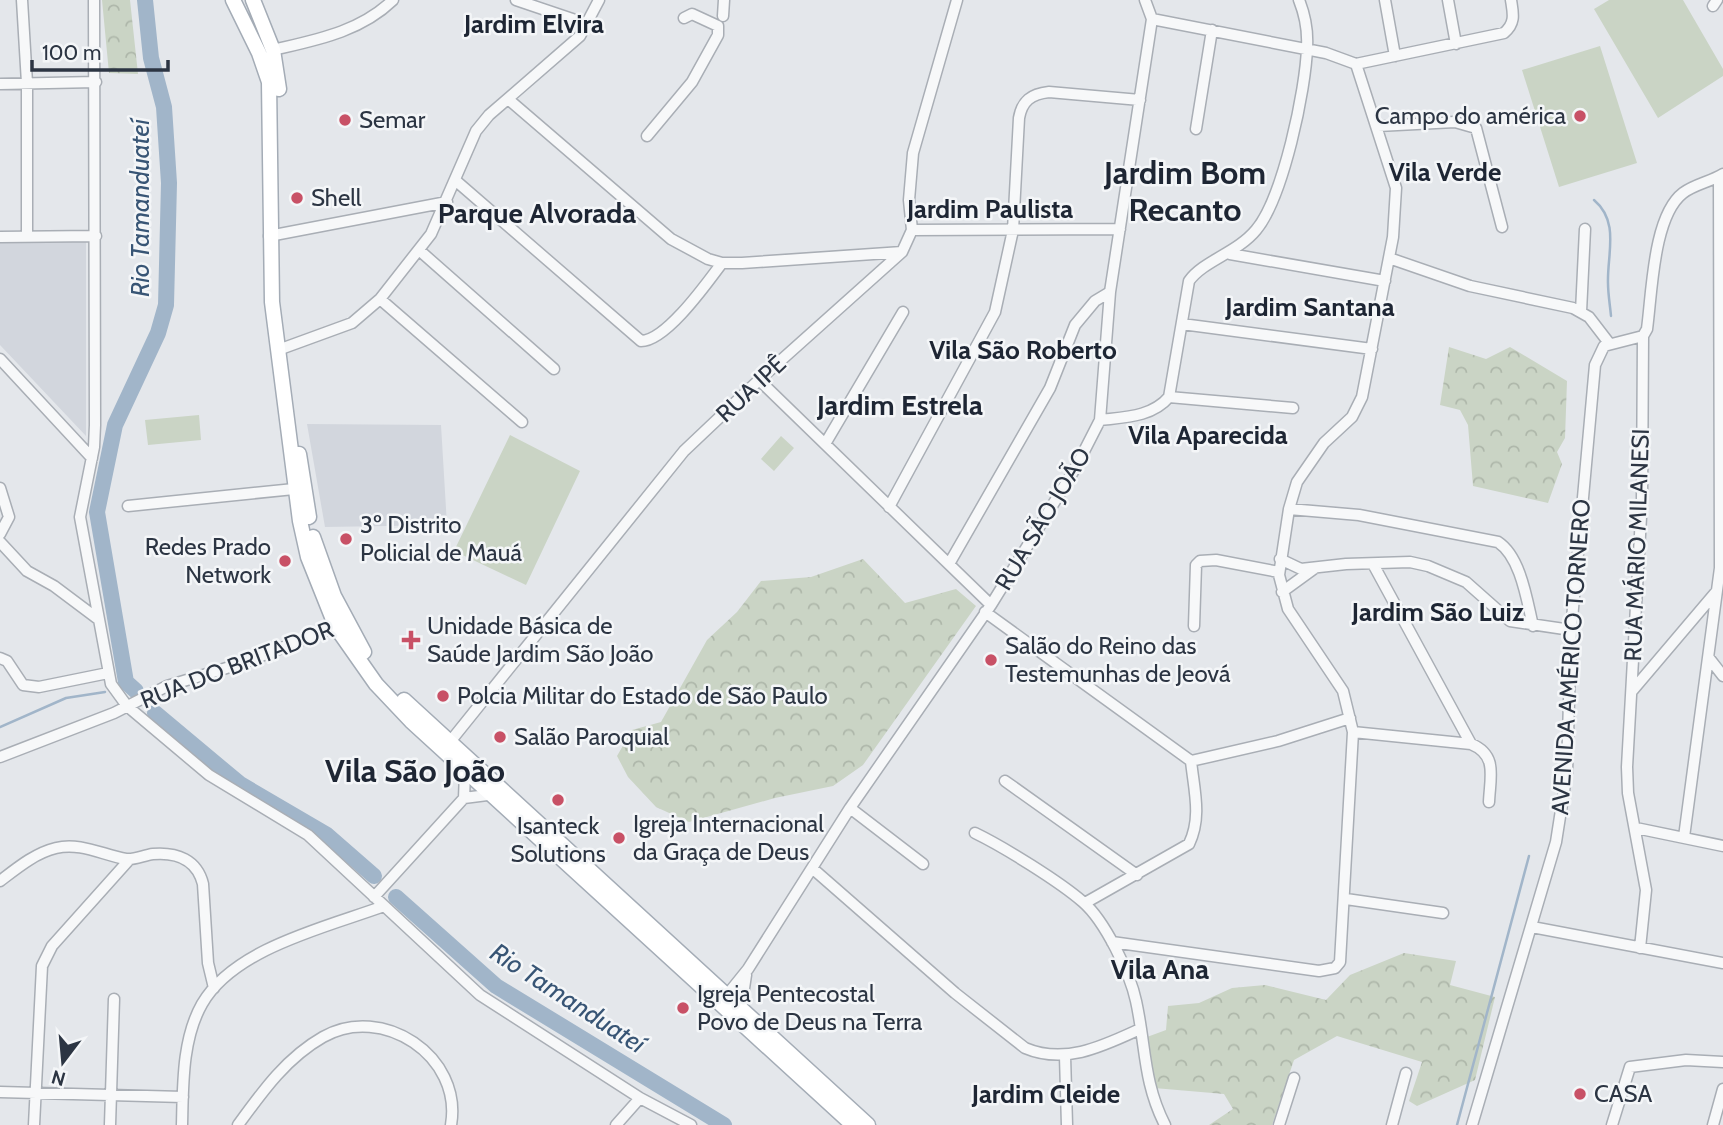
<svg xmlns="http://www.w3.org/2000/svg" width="1723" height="1125" viewBox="0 0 1723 1125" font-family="Cabin,sans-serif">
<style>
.built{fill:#d2d6dd}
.grass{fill:#cad4c5}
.forest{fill:url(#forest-crowns)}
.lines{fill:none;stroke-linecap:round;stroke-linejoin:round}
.stream{stroke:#a1b5c9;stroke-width:2.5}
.river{stroke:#a1b5c9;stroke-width:16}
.minor-casing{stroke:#a9aeb5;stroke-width:13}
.major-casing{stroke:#a4acb6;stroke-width:17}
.minor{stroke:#f7f8f9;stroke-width:10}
.major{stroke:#fff;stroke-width:14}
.poi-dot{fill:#c85166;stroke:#f4f6f8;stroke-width:2.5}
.labels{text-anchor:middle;stroke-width:5;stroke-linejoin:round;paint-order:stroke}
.poi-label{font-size:24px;fill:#2c3543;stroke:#f4f6f8;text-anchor:start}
.street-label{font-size:24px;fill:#2c3543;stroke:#f4f6f8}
.neighbourhood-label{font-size:26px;font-weight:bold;fill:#1e2634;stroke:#f4f6f8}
.water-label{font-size:26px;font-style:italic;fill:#385575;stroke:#f4f6f8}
.quarter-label{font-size:28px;font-weight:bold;fill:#1e2634;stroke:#f4f6f8}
.district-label{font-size:32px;font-weight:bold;fill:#1e2634;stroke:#f4f6f8}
</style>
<defs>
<pattern id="forest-crowns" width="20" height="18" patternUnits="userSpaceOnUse" patternTransform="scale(1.75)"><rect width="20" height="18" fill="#cad4c5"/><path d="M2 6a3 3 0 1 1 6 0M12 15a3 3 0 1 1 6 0" fill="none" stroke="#aeb7aa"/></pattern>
</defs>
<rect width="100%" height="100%" fill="#e4e7eb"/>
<!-- built -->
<path class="built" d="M86,240v196l-86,-91v-103z
M307,424l134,1 6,100 -122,2z"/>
<!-- grass -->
<path class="grass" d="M1609,0h74l40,69v7l-65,42 -64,-109z
M1600,46l37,117 -78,24 -37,-117z
M199,415l2,25 -53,5 -3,-25z
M510,435l70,36 -54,114 -72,-34z
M781,436l13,12 -20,23 -13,-12z"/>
<!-- forest -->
<path class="forest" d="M102,0h28l8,74 -29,-1z
M1449,347l37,12 24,-12 57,34 -2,57 -8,14 5,12 -14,39 -75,-17 -5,-61 -8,-15 -20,-5z
M863,559l42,44 51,-14 20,17 -113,159 -30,21 -58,12 -86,24 -33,-15 -28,-30 -11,-21 15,-26 29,-8 46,-82 30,-28 24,-31 50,-4z
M1404,953l52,8 -6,24 45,12 -20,83 -58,26 -8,-5 13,-39 -85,-26 -43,24 -22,65h-63l24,-16 -9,-15 -70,-6 -7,-51 19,-7 2,-24 31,-3 33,-15 33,-3 61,15 24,-25z"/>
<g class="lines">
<!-- stream -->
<path class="stream" d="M1594,200c26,22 13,54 14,83 0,11 2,22 3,33
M0,727l66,-29 39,-6
M1457,1125l72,-269"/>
<!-- river -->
<path class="river" d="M136,691l-10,-9 -29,-170 18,-87 43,-92 8,-28 3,-122 -5,-76 -13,-49 -6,-58
M155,713l85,71 87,51 47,41
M396,897l100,89 228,139"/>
<!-- minor casing -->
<g class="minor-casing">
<path id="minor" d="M22,0l5,83v154
M94,0l1,425 -1,22 -14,70 31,167 16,22 82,69 99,60 172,160 160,103 51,27
M516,0l71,24
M1385,0l10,56
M1448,0l8,44
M1713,6l4,-6
M723,16l1,-16
M273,50c43,-10 87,-18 120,-50
M1356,64l148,-31c12,-10 9,-20 7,-33
M0,84l96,-2
M508,99l163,140 37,20 14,4h20l160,-11
M1378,126l77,-4 21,6 26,99
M1196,129l16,-99
M647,136l45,-54 26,-47v-9l-26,-12 -8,4
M455,180l186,161c25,0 66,-58 81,-78
M912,230l208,-1
M269,236l178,-34
M0,237l96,-1
M419,250l135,119
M1230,254l155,27
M1389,258l81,28 103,22 16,9 20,26
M380,299l142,123
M1581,312l4,-83
M1182,324l190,25
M278,350l74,-27 28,-24 51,-65 45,-103 13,-16 91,-79 19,-36
M0,359l92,99
M759,380l232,225
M1169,397l124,11
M1100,420c25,-3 52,-3 69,-23l20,-116c14,-20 48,-28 67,-51 27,-32 50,-141 51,-183 1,-17 -2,-32 -8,-47
M825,444l78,-132
M0,488l9,29 -9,17
M128,506l166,-17
M889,507l106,-195 18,-82 6,-112c3,-17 12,-24 30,-26l91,8
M1289,509l70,6 139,27c23,15 29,59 35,84
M0,542l27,29 27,15 44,33
M1280,559l21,10 45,-5 64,-2 18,4 38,16 44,39 61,9
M949,564l101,-176 25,-63 20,-24 15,-9
M1373,564l98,180
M1282,592l33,-24
M985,612l206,149
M1194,626l2,-61 4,-4 16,-1 63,12
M0,658l7,3 16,24 16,2 69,-14
M1709,658l14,18
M1632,691l84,-99
M1353,732l118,12c27,11 19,33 18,58
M449,743l235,-292 75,-71 143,-128 10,-22 -3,-30 4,-47 44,-153
M0,757l114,-44 53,-27 76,-23 100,-39
M1191,761l87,-20 72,-23
M1005,781l132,94
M464,798l1,-25
M850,808l73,56
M1636,828l87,18
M975,833c29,14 85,49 108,69 22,19 47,71 53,99 10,45 7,81 29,124
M1684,837l36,-269 -1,-391
M812,868l143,125 70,55c40,17 78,-2 115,-19
M0,881c17,-13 35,-28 56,-33 24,-6 47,7 70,11 9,1 18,-4 27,-5 24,-2 44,6 50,30l5,79 6,25
M374,897l90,-99 31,-4
M1346,899l97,14
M1085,903l104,-59c13,-27 5,-54 2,-83
M1532,927l191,36
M1112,942l207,29 16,-3 5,-6 13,-230 -10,-41 -55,-82 -9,-34 10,-66 8,-27 27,-39 28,-26 10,-20 31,-160 3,-49 -40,-124 -30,-11 -174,-34
M1640,948l6,-58 -18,-97 -1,-26 15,-268 1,-163 4,-7c5,-36 6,-113 36,-136 12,-9 27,-11 40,-19
M723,1000l25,-31 102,-161 141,-203 85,-138 24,-47 10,-128 42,-273 -7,-19
M741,1008l5,-33
M1065,1056l2,69
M0,1092l183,5
M34,1125l8,-159 10,-20 77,-86
M110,1125l4,-126
M182,1125c1,-39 0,-86 20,-121 32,-56 125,-77 182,-98
M238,1125c24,-33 48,-67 85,-88 59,-34 140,19 128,88
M616,1125l24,-27
M1279,1125l15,-47
M1392,1125l14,-52
M1472,1125l84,-283 11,-70 4,-142 24,-265 9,-19 39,-10
M1612,1125l18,-58 56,-7 37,2
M1713,1125l10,-36"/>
</g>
<!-- major casing -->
<g class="major-casing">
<path id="major" d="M233,0l26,53 10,29 3,220 28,219 8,36 28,70 40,57 35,37 442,404
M253,0l20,50 6,39
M299,454l10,63
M313,537l21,59 30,56
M404,700l464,425"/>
</g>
<!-- minor -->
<use href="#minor" class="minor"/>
<!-- major -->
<use href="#major" class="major"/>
</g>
<!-- markers -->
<g class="poi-dot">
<circle cx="1580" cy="116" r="7"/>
<circle cx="345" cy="120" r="7"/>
<circle cx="297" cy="198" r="7"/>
<circle cx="346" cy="539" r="7"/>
<circle cx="285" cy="561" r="7"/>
<path d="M407.5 629.5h7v7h7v7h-7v7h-7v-7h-7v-7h7z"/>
<circle cx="991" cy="660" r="7"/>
<circle cx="443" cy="696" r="7"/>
<circle cx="500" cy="737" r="7"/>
<circle cx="558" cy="800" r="7"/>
<circle cx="619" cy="838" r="7"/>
<circle cx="683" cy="1008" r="7"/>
<circle cx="1580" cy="1094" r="7"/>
</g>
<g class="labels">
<!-- poi labels -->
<g class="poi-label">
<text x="1566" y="124" text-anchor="end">Campo do américa</text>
<text x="359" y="128">Semar</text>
<text x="311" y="206">Shell</text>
<text x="360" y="533">3º Distrito<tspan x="360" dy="28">Policial de Mauá</tspan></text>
<text x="271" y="555" text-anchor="end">Redes Prado<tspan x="271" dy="28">Network</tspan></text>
<text x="427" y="634">Unidade Básica de<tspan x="427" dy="28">Saúde Jardim São João</tspan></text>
<text x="1005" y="654">Salão do Reino das<tspan x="1005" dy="28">Testemunhas de Jeová</tspan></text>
<text x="457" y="704">Polcia Militar do Estado de São Paulo</text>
<text x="514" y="745">Salão Paroquial</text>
<text x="633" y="832">Igreja Internacional<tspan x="633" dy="28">da Graça de Deus</tspan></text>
<text x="558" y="834" text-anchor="middle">Isanteck<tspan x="558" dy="28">Solutions</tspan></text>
<text x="697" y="1002">Igreja Pentecostal<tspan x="697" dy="28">Povo de Deus na Terra</tspan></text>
<text x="1594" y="1102">CASA</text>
</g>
<!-- street labels -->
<g class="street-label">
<text transform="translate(751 389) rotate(-43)" y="8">RUA IPÊ</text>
<text transform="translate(1043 519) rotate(-59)" y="8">RUA SÃO JOÃO</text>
<text transform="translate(1637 545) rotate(-88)" y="8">RUA MÁRIO MILANESI</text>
<text transform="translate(1571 657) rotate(-86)" y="8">AVENIDA AMÉRICO TORNERO</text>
<text transform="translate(237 665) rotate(-21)" y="8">RUA DO BRITADOR</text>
</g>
<!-- neighbourhood labels -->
<g class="neighbourhood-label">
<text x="534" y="33">Jardim Elvira</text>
<text x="1445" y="181">Vila Verde</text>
<text x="990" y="218">Jardim Paulista</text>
<text x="1310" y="316">Jardim Santana</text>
<text x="1023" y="359">Vila São Roberto</text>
<text x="1208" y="444">Vila Aparecida</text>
<text x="1438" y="621">Jardim São Luiz</text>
<text x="1046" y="1103">Jardim Cleide</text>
</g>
<!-- water labels -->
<g class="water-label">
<text transform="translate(140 208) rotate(-90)" y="9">Rio Tamanduateí</text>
<text transform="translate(568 998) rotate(33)" y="9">Rio Tamanduateí</text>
</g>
<!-- quarter labels -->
<g class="quarter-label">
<text x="537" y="223">Parque Alvorada</text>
<text x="900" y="415">Jardim Estrela</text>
<text x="1160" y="979">Vila Ana</text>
</g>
<!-- district labels -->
<g class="district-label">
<text x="1185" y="184">Jardim Bom<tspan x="1185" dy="37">Recanto</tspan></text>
<text x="415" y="782">Vila São João</text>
</g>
</g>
<!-- north arrow -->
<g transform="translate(63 1062) rotate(196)" stroke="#f4f6f8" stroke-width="5" paint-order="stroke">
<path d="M0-5L12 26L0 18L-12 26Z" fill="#2c3543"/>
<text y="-10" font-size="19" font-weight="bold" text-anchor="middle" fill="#2c3543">N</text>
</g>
<!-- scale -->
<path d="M32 60v10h136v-10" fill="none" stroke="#2c3543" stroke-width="3.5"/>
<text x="42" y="60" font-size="21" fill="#2c3543" stroke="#f4f6f8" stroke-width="5" paint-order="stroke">100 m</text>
</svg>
